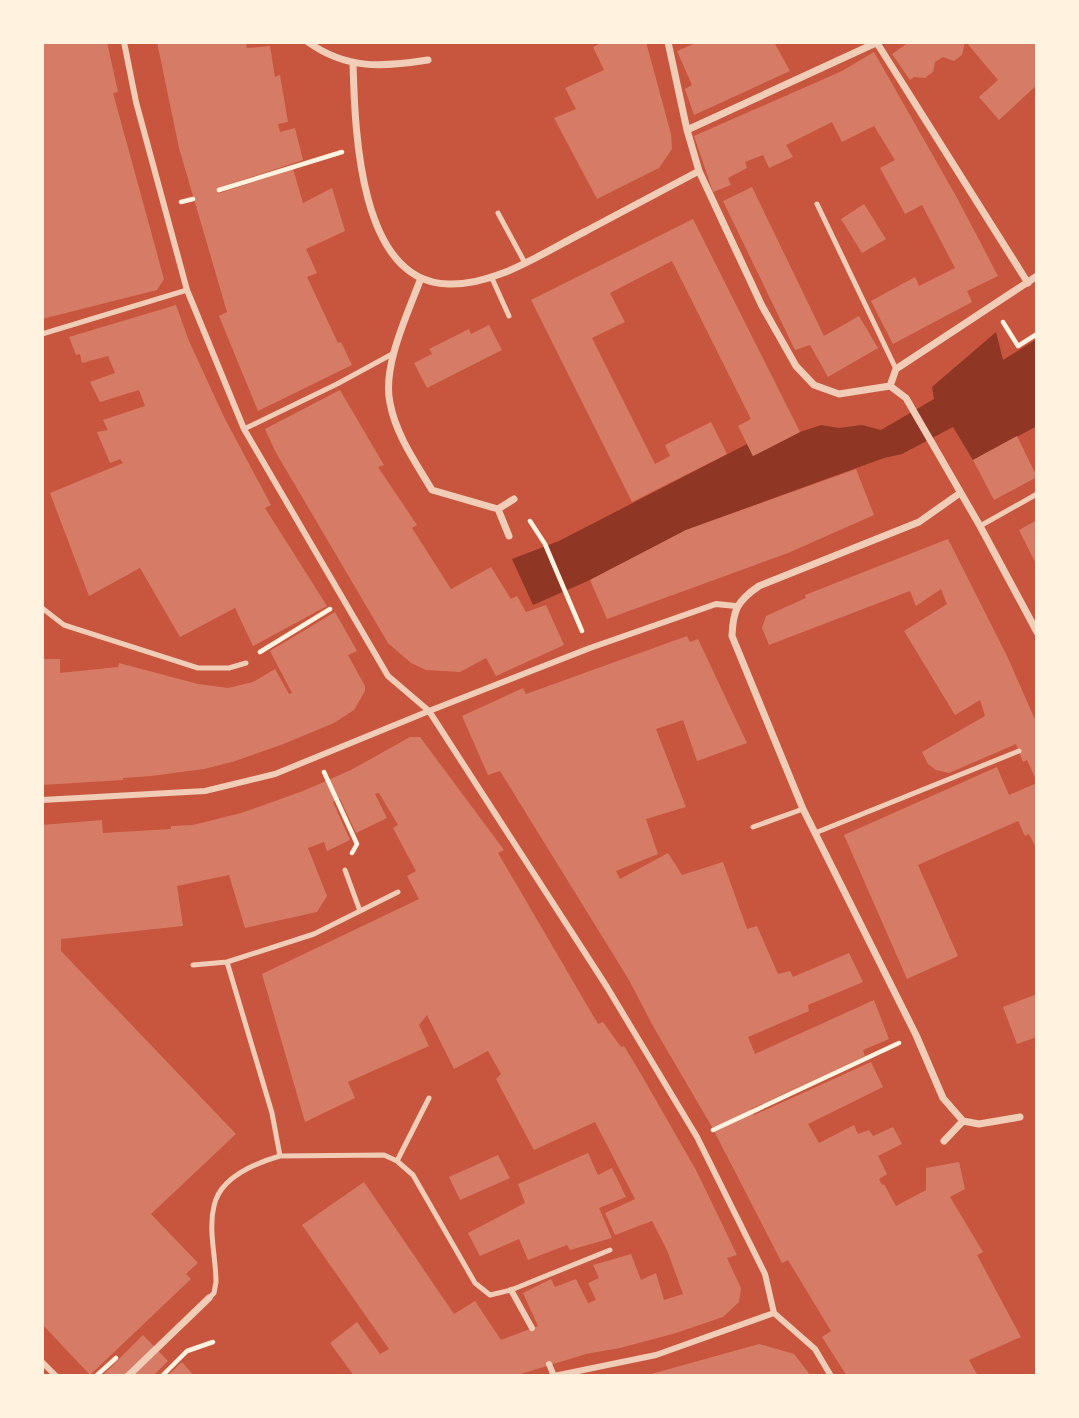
<svg xmlns="http://www.w3.org/2000/svg" width="1079" height="1418" viewBox="0 0 1079 1418" font-family="'Open Sans',sans-serif">
<style>
.water{fill:#8f3625}
.building{fill:#d67c66}
.lines{fill:none;stroke-linecap:round;stroke-linejoin:round}
.path{stroke:#fff3e0;stroke-width:4.5}
.service{stroke:#f1ccb7;stroke-width:5}
.pedestrian{stroke:#f1ccb7;stroke-width:6}
.minor{stroke:#f1ccb7;stroke-width:7}
</style>
<rect width="100%" height="100%" fill="#c8553d"/>
<!-- water -->
<path class="water" d="M996,332l7,28 34,-21v87l-64,34 -20,-33 -51,27 -18,4 -198,72 -96,50 -57,25 -21,-46 47,-18 188,-97 6,12 47,-24 21,-7 18,3 23,-3 19,5 53,-31 -2,-12z"/>
<!-- building -->
<path class="building" d="M42,42h65l11,50 -5,1 51,186 -7,11 -115,29z
M157,42h89l1,6 23,-2 5,31 5,-2 8,47 -10,2 2,8 15,-4 8,32 -85,28 2,5 73,-24 10,34 29,-15 13,43 -39,18 11,24 -10,4 31,66 3,-1 11,23 -94,46 -39,-95 8,-4 -48,-164z
M603,42h43l25,92 1,15 -13,19 -62,31 -43,-81 22,-9 -11,-21 39,-18 -11,-23z
M698,42h76l16,29 -96,44 -9,-26 7,-4 -15,-34z
M909,42h56l-3,13 -8,6 -11,-4 -8,5 -2,10 -8,6 -11,-1 -4,3 -18,-26z
M966,42h68l3,4v39l-38,35 -20,-23 19,-17z
M874,52l82,144 42,80 -31,15 5,11 -79,42 -22,-43 44,-24 4,9 36,-18 -33,-63 -17,9 -25,-46 15,-8 -21,-34 -32,16 -10,-20 -46,23 7,12 -24,11 -6,-13 -18,7 2,6 -19,10 3,7 -18,7 -19,-56 148,-65z
M752,187l72,149 35,-20 19,32 -50,29 -18,-32 -15,5 -72,-149z
M864,204l22,35 -24,14 -21,-34z
M693,219l107,213 -47,24 -15,-30 13,-7 -79,-158 -62,32 15,29 -33,16 63,126 15,-8 -5,-11 46,-23 16,32 -95,48 -101,-202z
M176,305l13,36 35,76 47,88 -6,3 62,98 -74,40 -18,-38 -55,29 -40,-69 -51,28 -39,-103 73,-30 -3,-4 -10,4 -13,-31 11,-2 -5,-10 42,-14 -6,-16 -39,12 -10,-20 25,-9 -7,-17 -26,7 -2,-9 -4,1 -7,-18z
M489,325l13,25 -75,38 -13,-25 18,-9 -3,-5 40,-20 2,5z
M340,390l44,75 -6,2 39,58 -5,3 39,61 40,-22 20,32 6,-3 9,16 20,-7 18,40 -68,31 -10,-18 -26,14 -34,-2 -15,-7 -23,-20 -113,-192 -10,-22z
M1017,436l20,41 -43,23 -21,-40z
M856,469l18,46 -86,38 -181,66 -17,-39 96,-50z
M1037,520v46l-18,-36z
M948,539l59,117 30,68v58l-10,-22 -4,2 -7,-18 -67,29 -13,-3 -8,-6 -6,-12 63,-36 -5,-16 -25,15 -51,-84 43,-27 -6,-15 -25,17 -6,-15 -141,54 -7,-17 4,-12 40,-18 -1,-3z
M335,612l22,39 -9,4 17,31v5l-11,19 -20,13 -53,22 -49,17 -28,7 -53,7 -28,2v2l-81,5v-126h18v14l58,-6 1,-4 79,21 30,4 25,-6 22,-13 14,25 3,-1 -22,-42z
M687,636l3,6 8,-3 49,104 -50,18 -14,-41 -27,9 30,78 -40,12 12,35 -42,17 4,8 48,-26 14,22 41,-13 24,67 10,-3 21,48 12,-3 3,6 56,-24 14,29 -55,23 1,6 -61,26 7,17 119,-54 15,39 -26,11 2,6 -114,53 3,6 117,-53 12,25 -75,37 11,19 35,-18 4,9 11,-4 4,6 20,-9 9,17 -24,12 9,18 -8,5 3,6 2,-1 12,22 30,-16v-22l33,-6 6,27 -15,8 33,55 -6,3 44,82 -52,23 9,16h-131l-25,-39 9,-6 -43,-71 -6,3 -70,-136 -59,-101 -24,-46 -129,-209 -12,4 -26,-59 61,-28 3,6z
M410,737h10l84,113 -6,3 100,171 5,-2 18,25 3,-1 14,23 58,101 41,85 -10,3 14,30 -2,14 -16,15 -47,16 -56,15 -34,6 -72,22h-160l-24,-33 27,-21 23,32 9,-5 -87,-124 62,-43 90,132 21,-13 26,39 37,-14 -15,-33 28,-14 4,8 21,-8 12,24 8,-3 -8,-17 11,-5 -6,-13 38,-11 10,26 15,-7 8,27 19,-6 -16,-44 -15,-29 -37,14 -10,-22 30,-14 -40,-77 -61,28 -38,-71 5,-5 -13,-23 -34,18 -27,-54 -8,10 10,21 -81,36 7,16 -50,24 -43,-148 157,-75 -12,-23 9,-5 -23,-43 5,-3 -19,-32 -4,1 12,24 -31,15 -16,-34 -7,3 17,38 -23,11 -3,-9 -16,6 19,48 -10,16 -72,16 -16,-53 -52,11 6,40 -122,13v12l175,183 -85,80 47,49 -12,11 5,5 -101,96 -48,-51v-499l60,-5 1,13 68,-4v-3l22,-1 48,-12 62,-22 48,-21z
M997,767l12,28 28,-12v67l-8,-16 -4,2 -7,-15 -100,44 40,91 -51,23 -63,-144z
M1037,994v43l-20,7 -14,-37z
M588,1153l10,22 14,-7 14,29 -27,11 13,30 -42,12 -3,-5 -39,15 -9,-21 -39,17 -12,-23 57,-30 -7,-19z
M498,1155l12,23 -50,22 -11,-23z
M143,1335l25,26 -15,15h-51z
M759,1344l35,10 17,22h-167z
M182,1362l12,14h-27z"/>
<g class="lines">
<!-- path -->
<path class="path" d="M219,190l123,-38
M181,202l12,-3
M1003,322l15,24 19,-12
M530,521l15,23 37,87
M260,652l70,-43
M324,772l33,72 -5,9
M713,1130l186,-87
M96,1376l20,-18
M162,1376l25,-25 26,-9"/>
<!-- service -->
<path class="service" d="M817,204l79,165
M498,213l27,50
M491,276l18,40
M42,334l145,-44
M244,429l93,-45 57,-31
M980,526l57,-32
M42,608l22,17 134,43h31l17,-5
M753,827l50,-18
M815,833l204,-82
M345,870l15,41
M227,962l87,-28 84,-42
M193,965l34,-3 45,151 8,43c-24,7 -60,21 -66,50 -6,24 2,51 2,76l-2,11 -5,5
M280,1156l104,-1 13,6 16,14 62,108 15,12 21,-5 99,-40
M397,1161l32,-63"/>
<!-- pedestrian -->
<path class="pedestrian" d="M124,42l12,60 51,188 57,139 144,247 41,35 178,276 90,150 68,137 9,39 41,36 16,27
M42,800l163,-9 70,-17 154,-63 161,-63 126,-44 20,2
M511,1290l21,38
M42,1362l14,14
M549,1364l5,12 102,-21 118,-42"/>
<!-- minor -->
<path class="minor" d="M308,42c39,28 75,25 120,18
M668,42l19,88 12,41 63,135 34,60 18,19 25,9 51,-8
M877,43l151,240
M353,64c2,63 5,218 95,220 48,2 96,-32 138,-53 38,-20 75,-40 113,-60
M687,130l191,-88
M421,278c-13,35 -39,88 -31,125 6,32 26,60 42,87l66,19 11,27
M890,386l16,12 74,128 57,106
M890,386l6,-17 141,-93
M960,493l-41,29 -160,64c-22,15 -26,24 -27,50l71,173 113,226 27,63 20,23 16,3 41,-7
M498,509l16,-10
M944,1141l19,-20
M128,1376l81,-78"/>
</g>
<!-- border -->
<rect width="1079" height="1418" fill="none" stroke="#fff3e0" stroke-width="88"/>
</svg>
